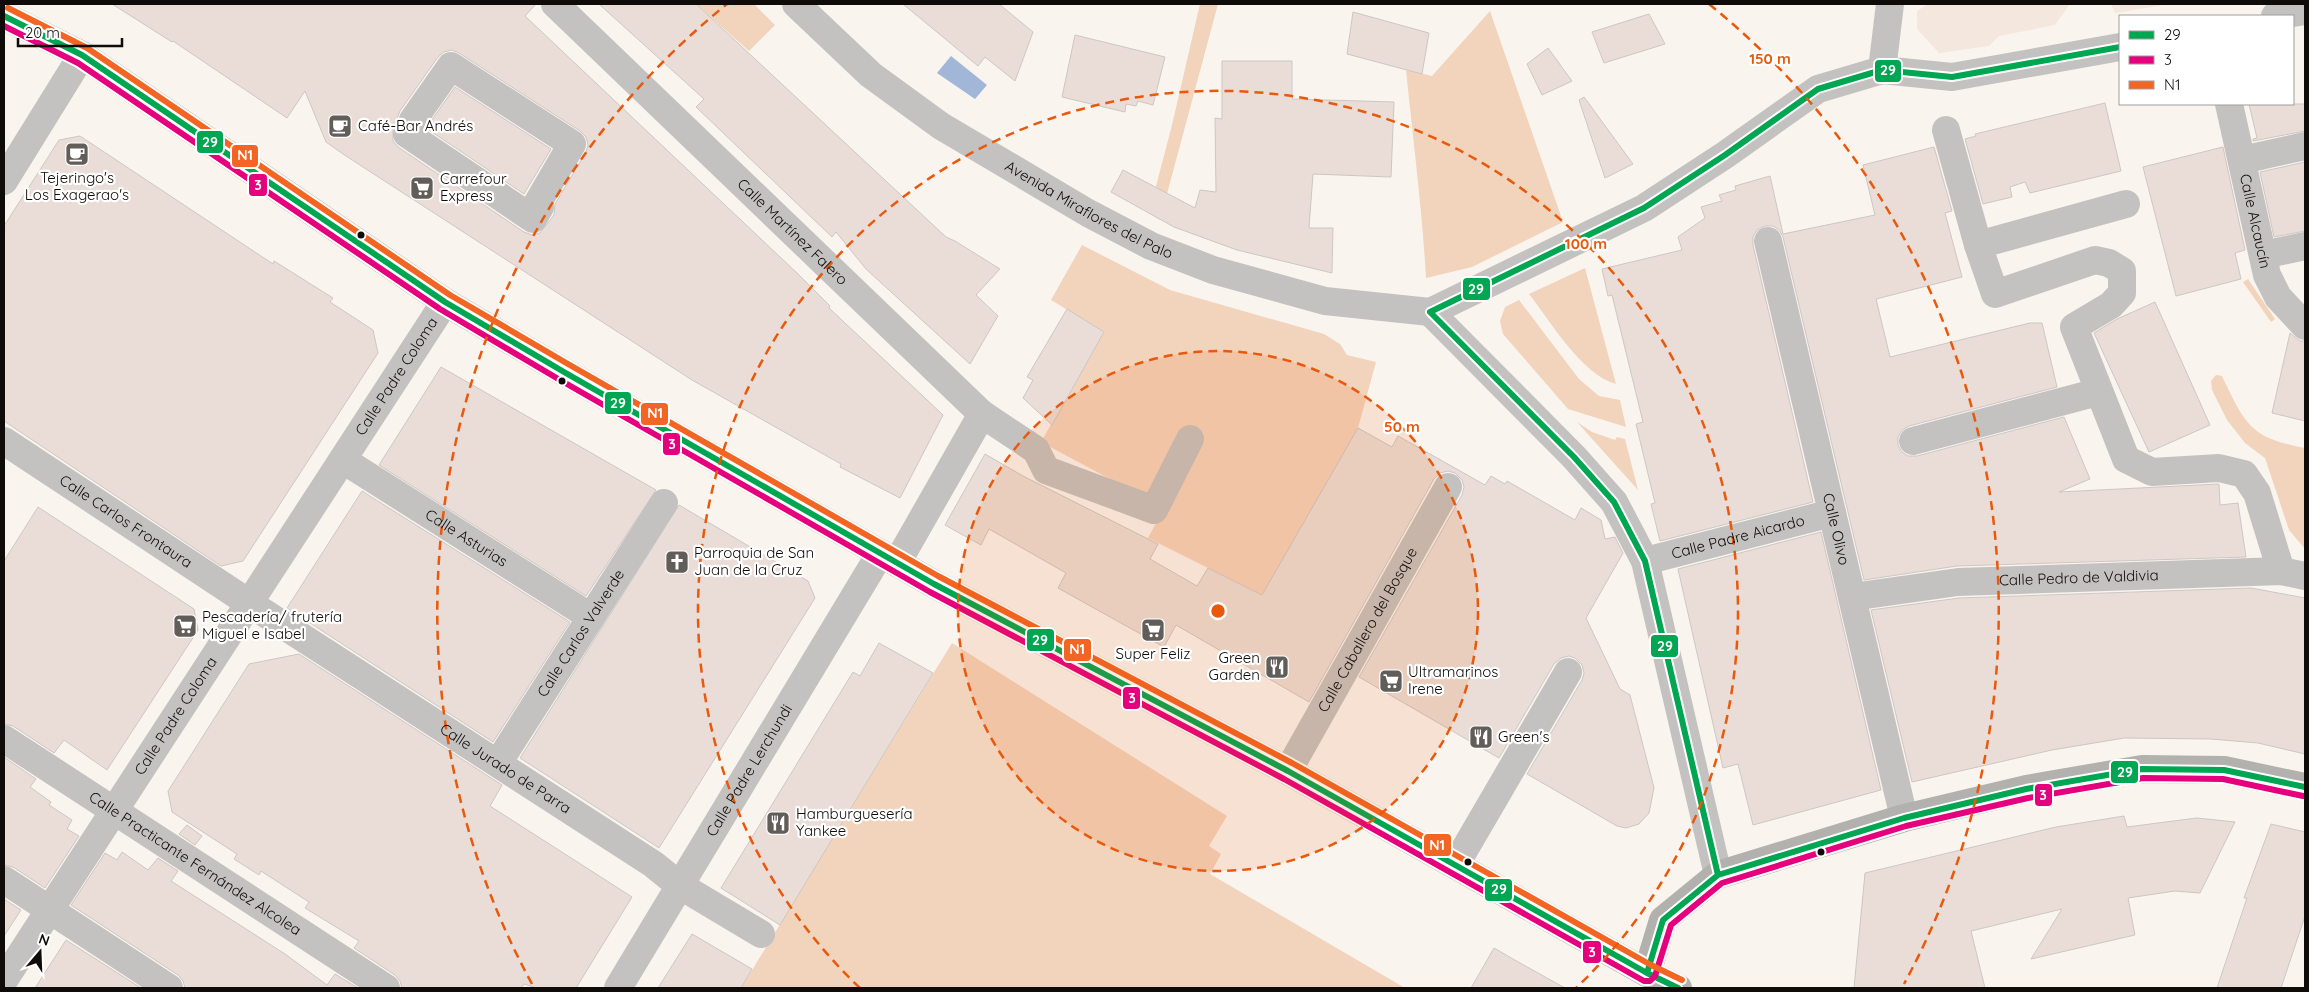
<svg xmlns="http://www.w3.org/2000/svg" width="2309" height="992" viewBox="0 0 2309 992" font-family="Quicksand,sans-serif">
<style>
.built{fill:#f3e7de}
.green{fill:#f2d3bb}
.water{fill:#a2b7d7}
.building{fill:#eaddd7;stroke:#ccc7c4;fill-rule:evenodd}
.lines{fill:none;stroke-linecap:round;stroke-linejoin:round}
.minor{stroke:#c4c2c0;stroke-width:28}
.major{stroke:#b3b1ae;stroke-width:28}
.bus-1-casing{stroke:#fff;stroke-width:10}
.bus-2-casing{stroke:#fff;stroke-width:10}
.bus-3-casing{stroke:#fff;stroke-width:10}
.bus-1{stroke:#00a651;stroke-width:6}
.bus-2{stroke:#e5007d;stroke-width:6}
.bus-3{stroke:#f26522;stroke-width:6}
.ring{fill:none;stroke:#e8590c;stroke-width:2.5;stroke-dasharray:9 6}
.bus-dot{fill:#0e0b08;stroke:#fff;stroke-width:2}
.labels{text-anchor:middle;stroke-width:4.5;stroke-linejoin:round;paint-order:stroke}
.poi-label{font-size:15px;fill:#0e0b08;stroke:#fff;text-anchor:start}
.street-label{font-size:15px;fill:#0e0b08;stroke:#fff}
.centre{fill:#e8590c;stroke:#fff;stroke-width:2.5}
.ring-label{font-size:15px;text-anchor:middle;font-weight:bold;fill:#e8590c;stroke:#fff;stroke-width:4.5;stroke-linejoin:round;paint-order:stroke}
.line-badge{stroke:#fff;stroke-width:2}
.badge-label{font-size:14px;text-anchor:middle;font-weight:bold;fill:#fff}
</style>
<rect width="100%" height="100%" fill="#faf4ef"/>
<!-- built -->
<path class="built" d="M1928,4h142l-15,21 -56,11 -10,10 -50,7 -22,-24v-18z
M2111,4h59l-55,9z"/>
<!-- green -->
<path class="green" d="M696,4h58l21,21 -26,26z
M1200,4h18l-58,216 -11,-7 23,-88z
M1490,11l73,211 -91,45 -46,11c-4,-70 -13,-139 -20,-208l26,6z
M1082,245l88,45 154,44 16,10 7,11 29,7 -18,66 -96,167 -114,-57 16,-30 -123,-66 63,-110 -53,-32z
M1585,268l31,116c-35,-10 -65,-62 -87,-90z
M2248,279l27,40 -4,3 -28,-40z
M1519,300l60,79 20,17 21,4 6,27 -58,-18 -65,-75 -3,-13 5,-14z
M2216,375l6,1c23,48 28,62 83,72v101l-16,-19 -24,-72 -20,-15 -18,-23 -15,-30 -1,-9z
M1577,422l15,10 23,8 2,-3 8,2 13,51z
M952,643l275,173 -18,30 12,8 -11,20 195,114h-664z"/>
<!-- water -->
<path class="water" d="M951,56l36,29 -12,14 -38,-26z"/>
<!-- building -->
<path class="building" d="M112,4h424l-11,12 273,258 32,32 -1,2 114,107 -43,83 -60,-31 1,-3 -149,-84 -346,-224 -20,-14 -21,-51 -18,27 -114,-77 -1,1zM452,50l7,3 121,78 6,6 2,8 -2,7 -31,52 -1,11 -14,18 -8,2 -8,-3 -126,-85 -5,-6v-13l7,-17 38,-54 6,-5z
M599,4h97l250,233 9,4 45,28 -24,26 22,21 -28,48 -104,-95 -30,-37 -4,5 -136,-130 8,-8z
M903,4h96l34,28 -18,49 -30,-24 -7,9z
M1353,12l76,21 -7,41 -75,-20z
M1649,14l16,30 -61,19 -12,-31z
M1075,35l90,22 -12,48 -15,-4 -2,5 -10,-2 -1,8 -63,-15z
M1548,48l24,33 -30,14 -15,-31z
M1222,61h70v38l102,3 -3,75 -78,-3 -4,54h24l-1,45 -95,-23 -63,-23 -63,-35 12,-22 72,38 5,-18 16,2 -1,-74 7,1z
M455,87l96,62 -27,45 -98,-66z
M1584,97l49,67 -28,14 -26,-78z
M2105,103l16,68 -91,22 -5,-11 -15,5 2,10 -29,7 -18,-65 11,-3 -1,-2z
M2249,104h56v27l-52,10v-2l4,-1z
M80,136l193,128 1,-3 59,37 -3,4 43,28 5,23 -135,208 -22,5 -217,-145v-195l55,-86z
M1934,147l18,64 -7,2 17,64 -86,22 14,58 140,-34h12l15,64 -148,39 -7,4 -4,7v8l4,7 6,4h9l147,-39 26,62 -31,13 160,-8 1,21 18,-2 8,54 -289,9 -93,14 -81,-343 -4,-7 -6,-4h-8l-8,4 -4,7v8l60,257 -153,39 -9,-37 4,-1 -19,-79 7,-2 -31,-127 -4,1 -6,-27 80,-19 -4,-13 27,-19 -4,-11 21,-6 -3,-6 17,-5 -1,-4 35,-10 13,58 92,-19 -12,-50z
M2223,147l22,103 -10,3 6,26 -65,17 -33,-129z
M2305,162v69l-31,6 -14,-65z
M2155,302l55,123 -61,27 -55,-119 23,-14z
M1067,309l37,23 -52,93 -29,-27 10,-18 -6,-3z
M2290,333l10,8h5v80l-33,-8z
M441,367l215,123 -70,106 -207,-131z
M1358,428l34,19 6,-11 87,49 6,-9 14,8 2,-3 68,39 6,-12 20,12 4,19 10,-2 8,16 -37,65 34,71 10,6 22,85 2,8 -5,25 -10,11 -13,4 -9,-2 -90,-52 55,-94 2,-7 -2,-8 -7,-7 -6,-2 -8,2 -7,6 -55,94 -140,-81 103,-182 2,-8 -2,-7 -7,-7 -7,-2 -8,2 -6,6 -125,223 -133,-77 -12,22 -106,-59 8,-15 -77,-44 -8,16 -36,-20 40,-71 38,22 135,68 -8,15 47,27 11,-18 54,27z
M362,491l208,131 -77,120 -206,-134z
M679,505l129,76 7,17 -156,250 -139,-90z
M38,507l156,102 4,21 -91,140 -43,-30 -10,13 -41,-27 -9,-2v-163z
M1821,532l60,258 -128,35 -15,-61 -15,4 -45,-199z
M2251,588l54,10v156l-47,-11 -47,-4 -87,-1 -72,12 -140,32 -41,-172 88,-12z
M879,643l54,30 -153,252 -59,-37 132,-216 7,4z
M299,654l203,131 -12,21 142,91 -56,91h-39l-13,-4 -3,4h-119l-2,-7 -5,-6 -41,-27 5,-7 -54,-33 4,-6 -48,-31 -2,4 -25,-16 3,-5 -65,-42 -4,-21 81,-127z
M4,757l32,22 -6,8 21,15 -2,3 23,15 -5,9 12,7 -34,52 -32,-21 -9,-2z
M2124,816l3,11 70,-9 38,4 -35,71 -25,-2 -47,7 7,37 -104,24 31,-50 -91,22 14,57h-131l11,-115 191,-46z
M2271,824l34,8v84l-24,72h-64l30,-90h-3z
M187,825l15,11 -7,9 -16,-11z
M122,852l26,18 10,-12 20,13 -7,10 114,73 42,31 8,-11 23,14h-173l-2,-7 -5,-6 -107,-70 34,-52 12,7z
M4,899l17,11 -17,26z
M692,934l60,35 -11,19h-83z
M66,940l75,48h-106z
M1494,948l26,15 45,25h-94z"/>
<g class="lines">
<!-- minor -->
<g class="minor">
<path id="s1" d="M555,4l427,410 54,36 10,20 108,40 36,-71"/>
<path id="s2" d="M796,4l75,71 70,51 147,87 63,33 62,24 112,31 105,11"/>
<path d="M2275,16l30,-5"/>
<path d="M451,66l121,78 -35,60 3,3 -7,12 -126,-85 6,-14z"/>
<path d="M1882,70l8,-66"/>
<path id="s3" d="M2229,104l38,171 11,22 27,29"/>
<path d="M1946,130l32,115"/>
<path d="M2242,160l63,-14"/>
<path d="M4,181l78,-126"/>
<path d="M2126,204l-148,41 17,49 100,-34 14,3 13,8v22l-11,12 -37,22 52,132 26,13 67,-4 25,6 13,19 24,78"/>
<path id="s4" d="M1768,241l136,577"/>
<path d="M2263,255l42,-9"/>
<path d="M1430,312l214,-104 81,-53 93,-66 64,-19 70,7 168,-30"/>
<path d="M1430,312l144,145 40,45 31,59 73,314"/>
<path id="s5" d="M4,441l245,162 404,261 26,21 82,49"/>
<path d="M1913,441l185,-49"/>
<path id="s6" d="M343,460l248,157"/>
<path id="s7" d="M1645,561l187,-48"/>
<path d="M897,563l85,-149"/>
<path id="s8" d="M1852,597l106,-15 323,-11 24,5"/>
<path id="s9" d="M4,739l382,249"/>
<path id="s10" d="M498,763l166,-260"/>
<path id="s11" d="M1288,771l160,-284"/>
<path d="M1456,864l112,-192"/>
<path d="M4,880l165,108"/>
<path id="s12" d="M4,980l441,-678"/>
<path id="s13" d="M618,988l262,-434"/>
</g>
<!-- major -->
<path class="major" d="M4,16l78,39 363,247 119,70 370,212 354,187 359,202 31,15
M1647,973l16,-53 55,-45 186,-57 122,-29 116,-20 82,1 81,17"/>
<!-- bus-1 casing -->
<g class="bus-1-casing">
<path id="bus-1" d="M4,16l78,39 363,247 119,70 370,212 354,187 359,202 31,15
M1718,875l-73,-314 -31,-59 -40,-45 -144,-145 214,-104 81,-53 93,-66 64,-19 70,7 168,-30
M1647,973l16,-53 55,-45 186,-57 122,-29 116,-20 82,1 81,17"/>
</g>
<!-- bus-2 casing -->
<g class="bus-2-casing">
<path id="bus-2" d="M4,26l74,37 362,246 120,71 370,212 354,187 360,202h6l5,-5 16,-51 51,-42 184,-57 122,-28 115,-20 80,1 80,17"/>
</g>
<!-- bus-3 casing -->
<g class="bus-3-casing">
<path id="bus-3" d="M8,8l79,40 363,247 118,69 370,212 354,187 359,202 31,15"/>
</g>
<!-- bus-1 -->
<use href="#bus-1" class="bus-1"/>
<!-- bus-2 -->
<use href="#bus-2" class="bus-2"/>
<!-- bus-3 -->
<use href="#bus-3" class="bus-3"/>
</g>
<!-- distance rings -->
<circle cx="1218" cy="611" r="260" fill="#e8590c" fill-opacity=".12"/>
<g class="ring">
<circle cx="1218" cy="611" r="260"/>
<path d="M860 988A520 520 0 1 1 1576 988"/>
<path d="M532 984A781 781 0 0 1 727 4M1709 4A781 781 0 0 1 1904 984"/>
</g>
<!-- icons -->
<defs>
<g id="cafe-square" transform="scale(1.25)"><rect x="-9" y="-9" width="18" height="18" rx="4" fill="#615d59" stroke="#fff"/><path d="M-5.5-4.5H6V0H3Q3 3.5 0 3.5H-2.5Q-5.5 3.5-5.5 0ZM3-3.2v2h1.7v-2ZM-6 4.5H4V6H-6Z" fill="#fff"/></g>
<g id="supermarket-square" transform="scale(1.25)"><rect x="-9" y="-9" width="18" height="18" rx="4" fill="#615d59" stroke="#fff"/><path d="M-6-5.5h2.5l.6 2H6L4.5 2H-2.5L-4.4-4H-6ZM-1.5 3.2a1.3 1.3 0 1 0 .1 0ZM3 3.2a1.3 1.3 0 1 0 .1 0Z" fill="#fff"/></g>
<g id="church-square" transform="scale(1.25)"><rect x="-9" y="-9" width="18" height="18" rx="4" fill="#615d59" stroke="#fff"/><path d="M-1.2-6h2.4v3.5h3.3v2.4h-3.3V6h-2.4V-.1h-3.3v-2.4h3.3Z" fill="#fff"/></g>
<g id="restaurant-square" transform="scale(1.25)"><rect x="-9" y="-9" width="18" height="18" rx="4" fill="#615d59" stroke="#fff"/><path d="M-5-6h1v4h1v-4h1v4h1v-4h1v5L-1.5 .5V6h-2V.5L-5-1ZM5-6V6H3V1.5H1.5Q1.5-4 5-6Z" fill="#fff"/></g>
</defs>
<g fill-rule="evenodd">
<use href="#cafe-square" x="340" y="126"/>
<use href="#cafe-square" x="77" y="154"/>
<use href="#supermarket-square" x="422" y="188"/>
<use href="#church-square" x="677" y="562"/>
<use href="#supermarket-square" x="185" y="626"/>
<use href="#supermarket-square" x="1153" y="630"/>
<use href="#restaurant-square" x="1277" y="667"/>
<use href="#supermarket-square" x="1391" y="681"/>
<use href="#restaurant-square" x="1481" y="737"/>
<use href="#restaurant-square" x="778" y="823"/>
</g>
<!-- markers -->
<g class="bus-dot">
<circle cx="361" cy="235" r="4.5"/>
<circle cx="562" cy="381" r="4.5"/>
<circle cx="1821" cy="852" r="4.5"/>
<circle cx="1468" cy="862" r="4.5"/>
</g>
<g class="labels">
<!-- poi labels -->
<g class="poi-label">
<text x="358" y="131">Café-Bar Andrés</text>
<text x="77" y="183" text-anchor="middle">Tejeringo's<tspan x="77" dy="17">Los Exagerao's</tspan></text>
<text x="440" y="184">Carrefour<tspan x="440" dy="17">Express</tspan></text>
<text x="694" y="558">Parroquia de San<tspan x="694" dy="17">Juan de la Cruz</tspan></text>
<text x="202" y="622">Pescadería/ frutería<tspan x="202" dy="17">Miguel e Isabel</tspan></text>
<text x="1153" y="659" text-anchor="middle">Super Feliz</text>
<text x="1260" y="663" text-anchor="end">Green<tspan x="1260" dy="17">Garden</tspan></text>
<text x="1408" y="677">Ultramarinos<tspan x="1408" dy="17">Irene</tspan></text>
<text x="1498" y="742">Green's</text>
<text x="796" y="819">Hamburguesería<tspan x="796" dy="17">Yankee</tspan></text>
</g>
<!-- street labels -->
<g class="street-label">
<text dy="5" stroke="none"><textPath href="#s2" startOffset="360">Avenida Miraflores del Palo</textPath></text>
<text dy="5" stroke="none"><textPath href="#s3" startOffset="120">Calle Alcaucín</textPath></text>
<text dy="5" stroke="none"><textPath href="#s1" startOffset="329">Calle Martínez Falero</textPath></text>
<text dy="5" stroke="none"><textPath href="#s12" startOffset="720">Calle Padre Coloma</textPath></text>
<text dy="5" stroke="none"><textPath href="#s5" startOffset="146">Calle Carlos Frontaura</textPath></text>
<text dy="5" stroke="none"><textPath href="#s4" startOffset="296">Calle Olivo</textPath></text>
<text dy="5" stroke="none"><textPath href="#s7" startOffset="96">Calle Padre Aicardo</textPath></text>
<text dy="5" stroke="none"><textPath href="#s6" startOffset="146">Calle Asturias</textPath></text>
<text dy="5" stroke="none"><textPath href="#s8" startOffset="228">Calle Pedro de Valdivia</textPath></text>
<text dy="5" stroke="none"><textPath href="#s11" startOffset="162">Calle Caballero del Bosque</textPath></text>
<text dy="5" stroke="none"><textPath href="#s10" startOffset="154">Calle Carlos Valverde</textPath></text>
<text dy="5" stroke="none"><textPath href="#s12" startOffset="315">Calle Padre Coloma</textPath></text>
<text dy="5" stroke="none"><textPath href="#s5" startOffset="599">Calle Jurado de Parra</textPath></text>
<text dy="5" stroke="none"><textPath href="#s13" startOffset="254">Calle Padre Lerchundi</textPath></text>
<text dy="5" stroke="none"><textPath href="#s9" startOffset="228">Calle Practicante Fernández Alcolea</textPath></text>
</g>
</g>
<circle cx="1218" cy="611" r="8" class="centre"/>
<g class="ring-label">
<text x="1770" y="64">150 m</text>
<text x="1586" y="249">100 m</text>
<text x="1402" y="432">50 m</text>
</g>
<g class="line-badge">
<rect x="1874" y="59" width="28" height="24" rx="5" fill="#00a651"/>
<rect x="196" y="130" width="28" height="24" rx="5" fill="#00a651"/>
<rect x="231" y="144" width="28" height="24" rx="5" fill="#f26522"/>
<rect x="248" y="173" width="20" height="24" rx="5" fill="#e5007d"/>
<rect x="1462" y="277" width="29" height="24" rx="5" fill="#00a651"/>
<rect x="604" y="391" width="28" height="24" rx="5" fill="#00a651"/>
<rect x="640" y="402" width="29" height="24" rx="5" fill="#f26522"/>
<rect x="662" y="432" width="19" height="24" rx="5" fill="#e5007d"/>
<rect x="1026" y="628" width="29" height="24" rx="5" fill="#00a651"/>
<rect x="1650" y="634" width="29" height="24" rx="5" fill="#00a651"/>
<rect x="1063" y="638" width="29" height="24" rx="5" fill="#f26522"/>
<rect x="1122" y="686" width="19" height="24" rx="5" fill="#e5007d"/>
<rect x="2110" y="760" width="29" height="24" rx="5" fill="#00a651"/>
<rect x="2034" y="783" width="19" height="24" rx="5" fill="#e5007d"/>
<rect x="1423" y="833" width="29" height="24" rx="5" fill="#f26522"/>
<rect x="1484" y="878" width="29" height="24" rx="5" fill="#00a651"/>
<rect x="1582" y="940" width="20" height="24" rx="5" fill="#e5007d"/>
</g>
<g class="badge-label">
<text x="1888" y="75">29</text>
<text x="210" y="147">29</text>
<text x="245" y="160">N1</text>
<text x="258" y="190">3</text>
<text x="1476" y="294">29</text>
<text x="618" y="408">29</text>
<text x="655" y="418">N1</text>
<text x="672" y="449">3</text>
<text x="1040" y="645">29</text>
<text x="1665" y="651">29</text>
<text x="1077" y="654">N1</text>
<text x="1132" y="703">3</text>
<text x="2125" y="777">29</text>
<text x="2043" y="800">3</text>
<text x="1437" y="850">N1</text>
<text x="1499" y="894">29</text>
<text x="1592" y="957">3</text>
</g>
<!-- border -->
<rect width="2309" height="992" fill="none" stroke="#0e0b08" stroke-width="10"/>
<!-- legend -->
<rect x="2119" y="15" width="175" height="90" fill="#ffffff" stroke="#9f9d9c"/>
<rect x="2129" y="31" width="25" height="8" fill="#00a651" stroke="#9f9d9c"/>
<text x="2164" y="40" font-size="15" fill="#0e0b08">29</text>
<rect x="2129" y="56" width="25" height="8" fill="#e5007d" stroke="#9f9d9c"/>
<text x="2164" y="65" font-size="15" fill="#0e0b08">3</text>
<rect x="2129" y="81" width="25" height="8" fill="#f26522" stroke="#9f9d9c"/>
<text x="2164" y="90" font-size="15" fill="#0e0b08">N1</text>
<!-- north arrow -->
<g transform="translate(40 952) rotate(19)" stroke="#ffffff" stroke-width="4" paint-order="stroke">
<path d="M0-4L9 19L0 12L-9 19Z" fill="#0e0b08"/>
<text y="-8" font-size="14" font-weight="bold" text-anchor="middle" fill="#0e0b08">N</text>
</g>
<!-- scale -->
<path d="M18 38v8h104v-8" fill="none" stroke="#0e0b08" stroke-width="2.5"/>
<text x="25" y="38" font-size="15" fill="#0e0b08" stroke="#ffffff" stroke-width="4" paint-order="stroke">20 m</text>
</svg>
